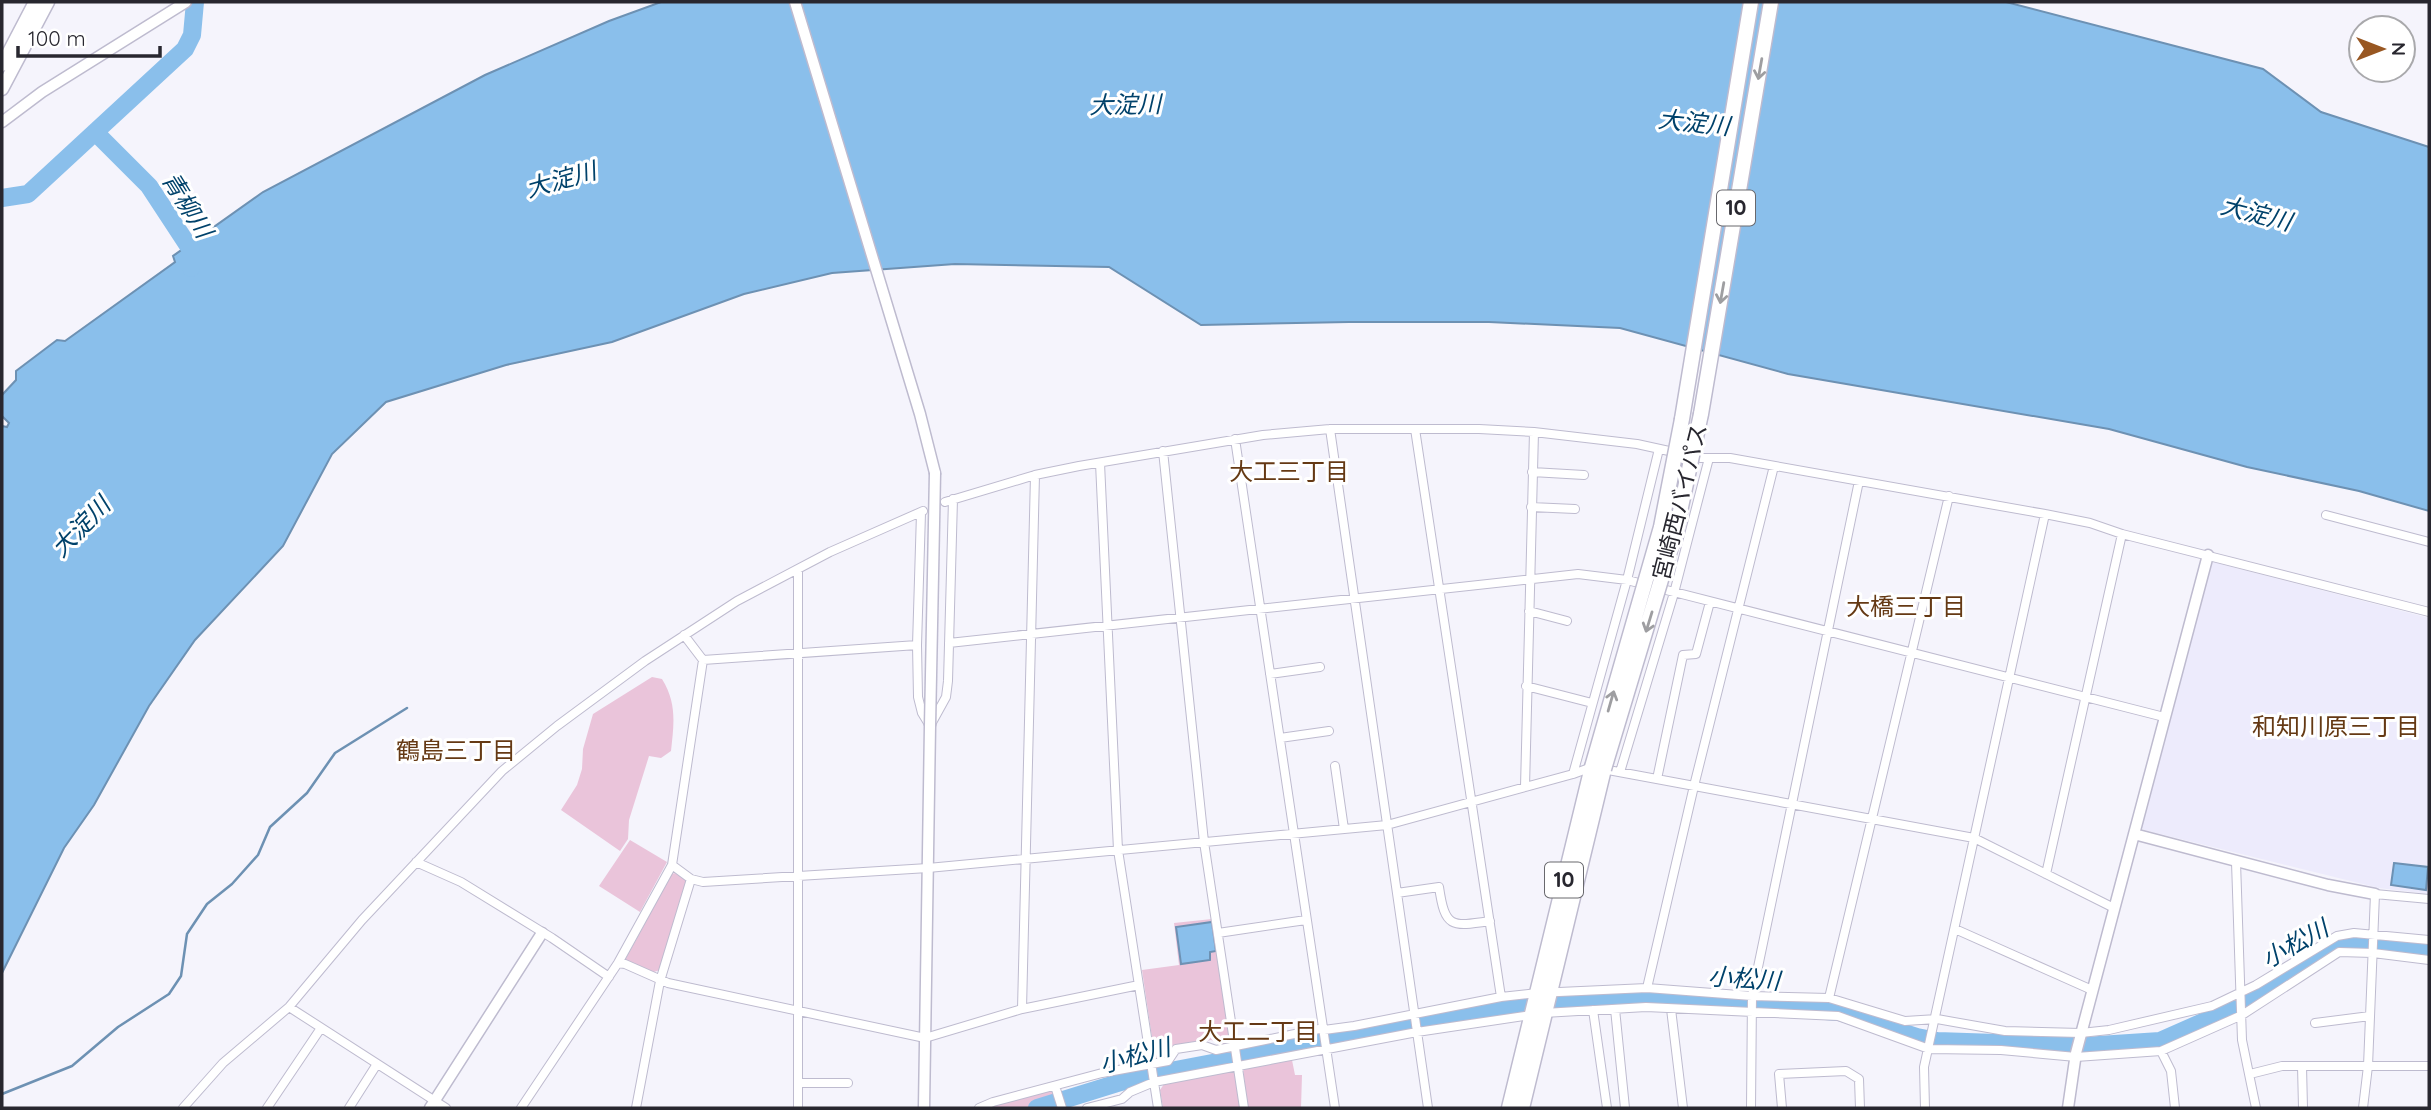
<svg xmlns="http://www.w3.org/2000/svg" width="2431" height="1110" viewBox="0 0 2431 1110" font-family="Quicksand,'Noto Sans JP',sans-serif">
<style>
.built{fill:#edebfc}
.green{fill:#eac4da}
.water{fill:#8abfeb;stroke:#6d91b3;stroke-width:2}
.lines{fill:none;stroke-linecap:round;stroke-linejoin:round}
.stream{stroke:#6d91b3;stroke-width:2.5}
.river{stroke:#8abfeb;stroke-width:18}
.minor-casing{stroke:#bebbcf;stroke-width:10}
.tertiary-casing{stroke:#bebbcf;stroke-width:13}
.primary-casing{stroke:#bebbcf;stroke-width:15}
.trunk-casing{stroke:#bebbcf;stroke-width:17}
.minor{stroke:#fff;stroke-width:8}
.tertiary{stroke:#fff;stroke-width:10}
.primary{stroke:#fff;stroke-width:12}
.trunk{stroke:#fff;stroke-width:14}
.tertiary-bridge-casing{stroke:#bebbcf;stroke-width:13;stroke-linecap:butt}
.trunk-bridge-casing{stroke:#bebbcf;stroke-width:17;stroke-linecap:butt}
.tertiary-bridge{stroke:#fff;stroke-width:10}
.trunk-bridge{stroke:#fff;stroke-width:14}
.oneway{stroke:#9e9ea1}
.labels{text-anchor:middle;stroke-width:6;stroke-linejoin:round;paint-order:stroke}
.shield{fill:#fff;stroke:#68686d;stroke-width:2}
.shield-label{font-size:21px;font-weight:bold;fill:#28272f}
.street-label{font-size:23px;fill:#28272f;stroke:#fff}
.water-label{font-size:24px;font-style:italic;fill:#00426b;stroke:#fff}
.neighbourhood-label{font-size:24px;fill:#653914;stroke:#fff}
</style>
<rect width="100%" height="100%" fill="#f5f4fc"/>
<!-- built -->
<path class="built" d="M2213,562l216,56v276l-50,-6 -235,-58 -4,-5 70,-260z"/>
<!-- green -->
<path class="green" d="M652,677l10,2c15,24 12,45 9,72l-10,7 -12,-2 -20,64 -1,19 -8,12 -59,-41 16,-25 5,-16 1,-20 10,-35z
M630,840l37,22 -27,50 -41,-26z
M675,873l12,7 -27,90 -6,2 -29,-12 47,-86z
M1212,919l18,124 -4,2 -15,-5 -43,7 -3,12 -10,-1 -13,-88 37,-5 -5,-42z
M1292,1060l3,15h7l-1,33h-54l-4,-40z
M1232,1071l3,3 6,34h-78l-3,-18 4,-6z
M1053,1088l6,20h-76z"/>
<!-- water -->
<path class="water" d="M661,2h1345l257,67 58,43 108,35v364l-70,-20 -112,-24 -138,-38 -321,-55 -168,-46 -131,-6h-140l-148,3 -92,-58 -154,-3 -123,9 -88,21 -132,48 -106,23 -120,37 -54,52 -49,92 -88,94 -46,66 -55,99 -30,43 -62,125v-547l5,1 2,-4 -7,-7v-21l14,-15v-9l41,-31 8,1 110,-79 -2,-6 90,-64 222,-117 124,-54z
M2394,863l34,4 -2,23 -35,-5z
M1212,922l4,29 -6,1v8l-29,4 -5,-37z"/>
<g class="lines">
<!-- stream -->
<path class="stream" d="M2,1094l70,-28 46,-39 51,-33 12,-18 6,-42 20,-30 25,-20 26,-29 12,-28 37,-34 28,-40 72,-45"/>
<!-- river -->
<path class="river" d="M95,132l54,54 42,64v18
M2,198l26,-4 157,-145 7,-14 3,-33
M1037,1108l84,-26 44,-10 348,-66 141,-8 185,14 78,25 20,4 147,5 76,-5 52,-23 50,-27 57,-36 28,-12 15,-1 67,8"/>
<!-- minor casing -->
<g class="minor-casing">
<path id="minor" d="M1330,429l98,679
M1415,429l86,568
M1235,439l100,669
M1163,451l41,391 40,266
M1100,463l18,387 40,258
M1532,472l52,3
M945,502l90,-27 44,-9 184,-31 67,-6h149l55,3 103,12 64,14h29l315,56 45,9 32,11 307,78
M1531,507l44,2
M921,513l-4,132 1,52 4,16 8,13 16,-29 2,-16 5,-182
M2326,515l103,27
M798,569v539
M1529,611l38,10
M949,643l629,-69 49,6 537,137
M703,660l214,-15
M1270,674l50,-7
M1526,686l66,17
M1280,738l49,-7
M1335,766l9,63
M1620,772l54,-179 35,-135
M1573,774l54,-194 32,-131
M1657,779l26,-124 13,-1 14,-52
M1525,787l9,-355
M416,862l45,20 91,56 57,39
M2236,862l6,178 14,68
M672,865l19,14 12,3 225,-14 459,-43 186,-51 19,-7 382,71 140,70
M2046,874l76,-340
M1397,893l42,-6c6,41 12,40 51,34
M1955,929l137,61
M1218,933l88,-13
M618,963l7,1 43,19 257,55 97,-29 117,-24
M1647,988l47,-202 80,-320
M1829,998l120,-502
M289,1007l157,101
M1022,1009l13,-534
M1615,1009l10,99
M1671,1009l12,99
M1593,1010l14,98
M2315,1023l55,-7
M2161,1051l81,-36 97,-63 34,1 56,7
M2302,1066l1,42
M2250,1074l32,-8h147
M799,1083h49
M1055,1086l7,22
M183,1108l40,-45 66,-56 73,-87 140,-149 55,-45 88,-65 92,-60 93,-49 93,-41
M267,1108l54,-80
M349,1108l28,-44
M521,1108l97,-145 54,-98 31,-205 -19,-25
M636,1108l24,-127 31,-102
M979,1108l14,-6 109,-29 66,-12 8,-12 26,-4 14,5 103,-21 5,1 30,-4 147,-29 36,-4 110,-5 105,8 77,2 76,23 32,-2 68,12 76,2 28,-3 103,-24 44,-21 81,-49 17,-3 75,7
M1087,1108l35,-9 8,-7 24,-10 263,-50 127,-19 102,-6 192,9 91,33 72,1 75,7 85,-6 10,20 4,37
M1751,1108l1,-112 107,-515
M1782,1108l-3,-34 67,-3 13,8 1,29
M1925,1108l-1,-41 121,-553
M2363,1108l5,-42 7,-172 54,5"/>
</g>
<!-- tertiary casing -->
<g class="tertiary-casing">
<path id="tertiary" d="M795,2l125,412 15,59
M2,122l40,-30 144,-90
M2134,834l194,51 47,9
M430,1108l112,-175
M924,1108l6,-382
M2068,1108l8,-55 132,-498"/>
</g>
<!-- primary casing -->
<g class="primary-casing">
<path id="primary" d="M2,65l33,-63
M2,89l46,-87"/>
</g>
<!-- trunk casing -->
<g class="trunk-casing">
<path id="trunk" d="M1701,414l70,-412
M1682,419l69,-417
M1509,1108l83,-341
M1522,1108l82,-339"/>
</g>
<!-- minor -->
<use href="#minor" class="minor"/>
<!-- tertiary -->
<use href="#tertiary" class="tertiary"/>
<!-- primary -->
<use href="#primary" class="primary"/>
<!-- trunk -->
<use href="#trunk" class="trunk"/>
<!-- tertiary-bridge casing -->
<g class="tertiary-bridge-casing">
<path id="tertiary-bridge" d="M930,726l5,-253"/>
</g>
<!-- trunk-bridge casing -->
<g class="trunk-bridge-casing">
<path id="trunk-bridge" d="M1592,767l69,-240 21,-108
M1604,769l72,-239 25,-116"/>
</g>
<!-- tertiary-bridge -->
<use href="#tertiary-bridge" class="tertiary-bridge"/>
<!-- trunk-bridge -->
<use href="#trunk-bridge" class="trunk-bridge"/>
</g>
<!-- one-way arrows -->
<defs><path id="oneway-shaft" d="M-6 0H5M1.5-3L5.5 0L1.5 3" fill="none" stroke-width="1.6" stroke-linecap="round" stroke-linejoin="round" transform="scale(1.75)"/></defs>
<g class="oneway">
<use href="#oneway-shaft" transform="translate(1760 69) rotate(100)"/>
<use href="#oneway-shaft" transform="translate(1722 293) rotate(100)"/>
<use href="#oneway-shaft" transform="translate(1649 622) rotate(107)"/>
<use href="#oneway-shaft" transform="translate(1611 701) rotate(-74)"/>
</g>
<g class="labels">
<!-- shield labels -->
<g class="shield">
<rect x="1717" y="190.5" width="38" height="35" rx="5"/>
<rect x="1545" y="862.5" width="38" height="35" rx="5"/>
</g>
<g class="shield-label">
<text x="1736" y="215">10</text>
<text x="1564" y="887">10</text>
</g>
<!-- street labels -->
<g class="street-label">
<text transform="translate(1680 502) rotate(-76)" y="8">宮崎西バイパス</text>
</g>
<!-- water labels -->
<g class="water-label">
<text transform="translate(1125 105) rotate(-1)" y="8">大淀川</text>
<text transform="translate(1694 123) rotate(6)" y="8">大淀川</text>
<text transform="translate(561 180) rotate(-16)" y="8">大淀川</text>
<text transform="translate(187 205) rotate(58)" y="8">青柳川</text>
<text transform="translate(2256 214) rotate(14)" y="8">大淀川</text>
<text transform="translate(81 527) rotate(-46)" y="8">大淀川</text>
<text transform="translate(2295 944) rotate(-29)" y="8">小松川</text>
<text transform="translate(1744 979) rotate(4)" y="8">小松川</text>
<text transform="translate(1135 1056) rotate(-15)" y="8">小松川</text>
</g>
<!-- neighbourhood labels -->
<g class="neighbourhood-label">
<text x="1289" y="480">大工三丁目</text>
<text x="1906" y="615">大橋三丁目</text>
<text x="2336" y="735">和知川原三丁目</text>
<text x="456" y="759">鶴島三丁目</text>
<text x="1258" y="1040">大工二丁目</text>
</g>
</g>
<!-- border -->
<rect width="2431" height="1110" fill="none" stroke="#28272f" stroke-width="7"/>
<!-- north arrow -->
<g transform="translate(2382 49) rotate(90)"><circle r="33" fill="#ffffff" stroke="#a9a9ac" stroke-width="2"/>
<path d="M0-5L12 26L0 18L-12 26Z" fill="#985722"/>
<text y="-10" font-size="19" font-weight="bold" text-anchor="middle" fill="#28272f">N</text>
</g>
<!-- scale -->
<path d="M18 46v10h142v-10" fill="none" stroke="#28272f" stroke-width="3.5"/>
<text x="28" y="46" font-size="21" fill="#28272f" stroke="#ffffff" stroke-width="5" paint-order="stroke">100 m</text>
</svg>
